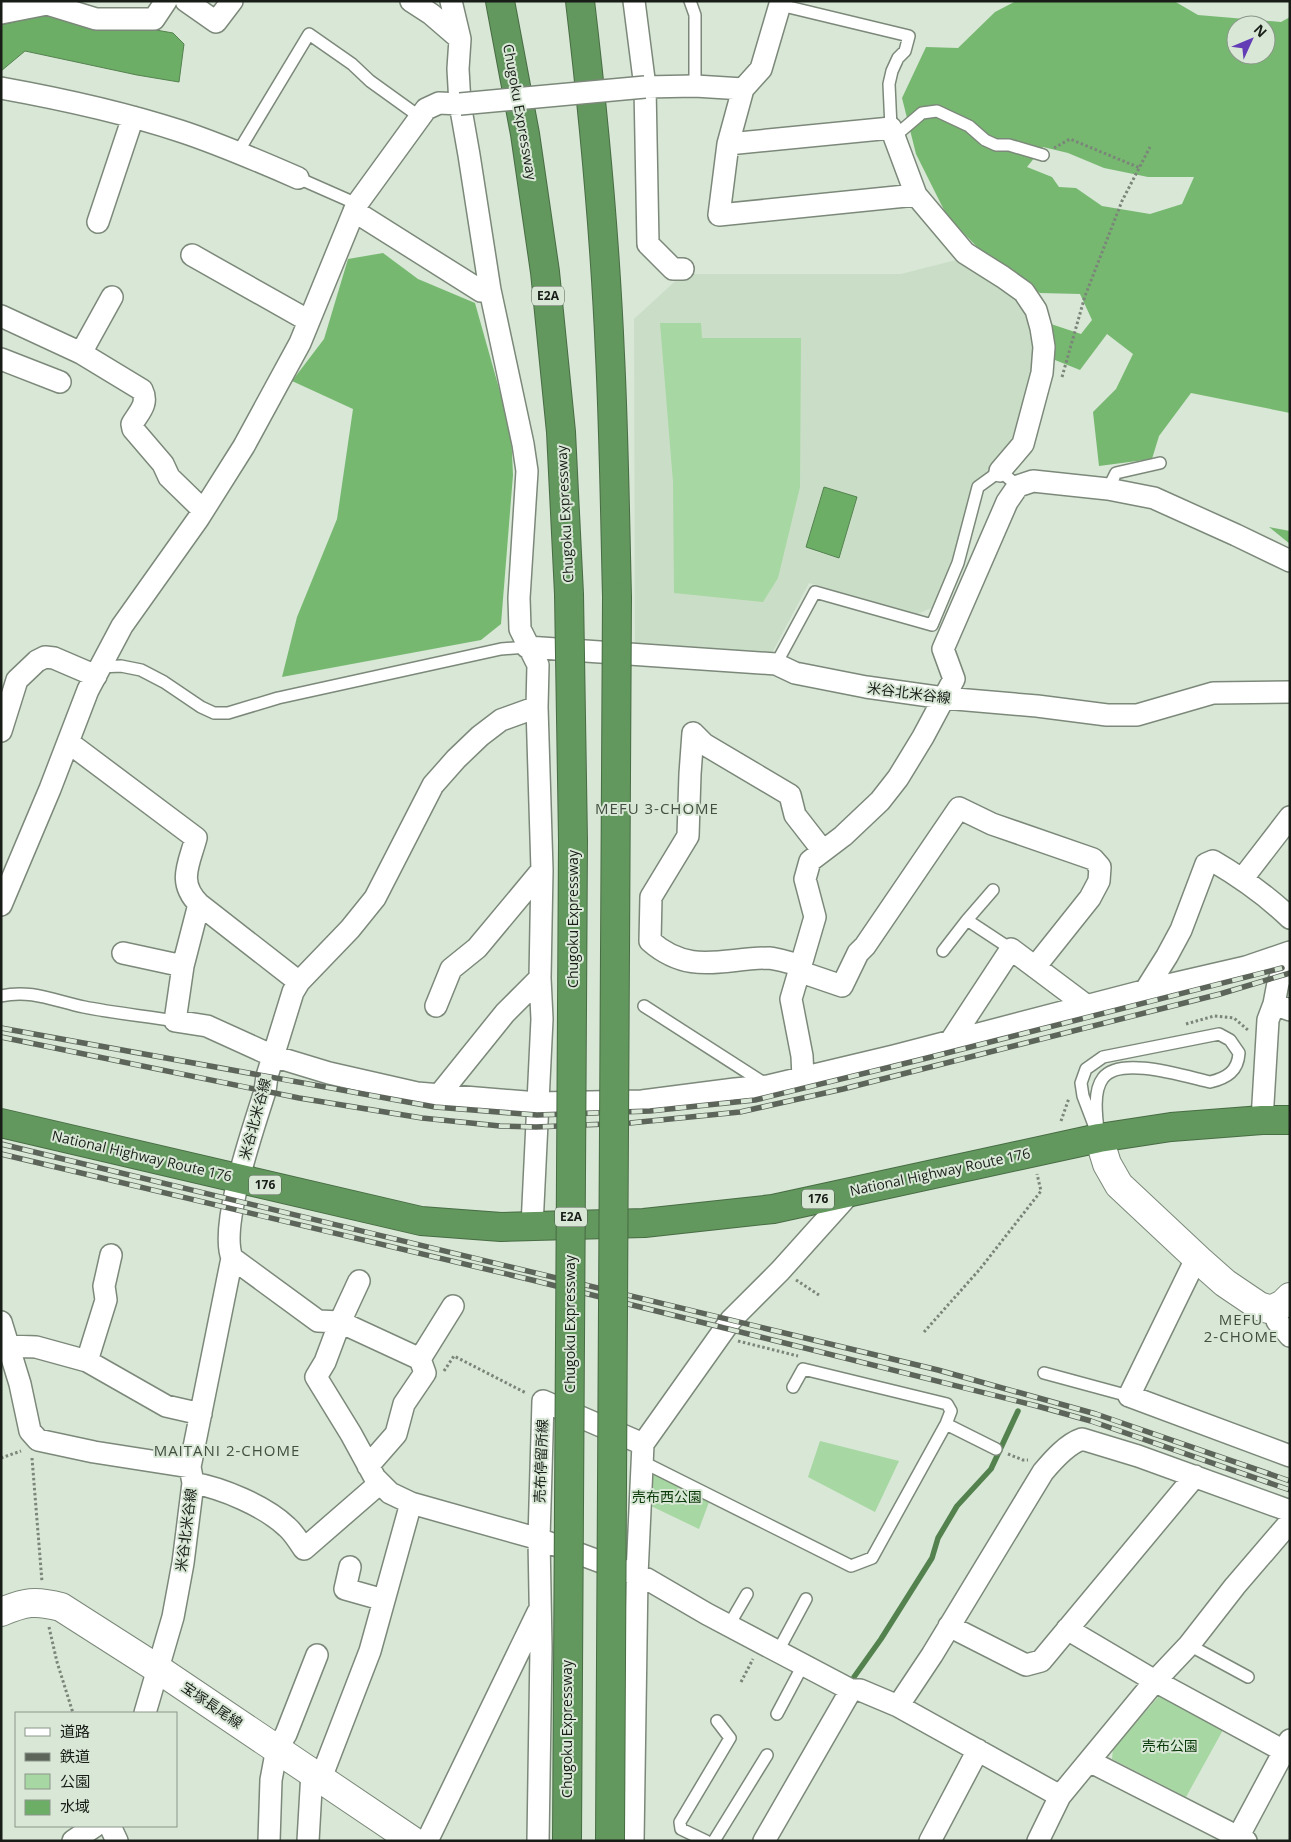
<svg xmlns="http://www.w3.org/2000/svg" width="1291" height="1842" viewBox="0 0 1291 1842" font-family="'Open Sans','Noto Sans JP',sans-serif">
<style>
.built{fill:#cadec7}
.green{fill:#a7d7a2}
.forest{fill:#77b871;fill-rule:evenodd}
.water{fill:#6dae67;stroke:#54824f}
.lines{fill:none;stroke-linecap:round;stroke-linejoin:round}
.stream{stroke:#54824f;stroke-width:5.5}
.lane-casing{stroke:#7c897a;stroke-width:14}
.street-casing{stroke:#7c897a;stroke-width:24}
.secondary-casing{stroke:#7c897a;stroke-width:30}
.highway-casing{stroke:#486c44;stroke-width:30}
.path{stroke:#7b8579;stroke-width:3;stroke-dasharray:2.5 2.5;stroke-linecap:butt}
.lane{stroke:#fff;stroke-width:11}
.street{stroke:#fff;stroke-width:21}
.secondary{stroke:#fff;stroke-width:28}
.highway{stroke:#62975d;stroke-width:28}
.rail-casing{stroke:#5d655b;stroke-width:5.5}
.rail{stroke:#d8e7d6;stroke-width:4;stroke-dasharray:11;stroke-linecap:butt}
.street-bridge-casing{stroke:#7c897a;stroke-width:24;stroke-linecap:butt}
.highway-bridge-casing{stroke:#486c44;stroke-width:30;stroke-linecap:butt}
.street-bridge{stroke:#fff;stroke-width:21}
.highway-bridge{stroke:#62975d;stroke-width:28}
.labels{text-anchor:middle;stroke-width:4;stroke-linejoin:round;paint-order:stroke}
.shield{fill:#d8e7d6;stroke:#525a50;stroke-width:1}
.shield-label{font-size:12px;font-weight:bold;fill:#181d17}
.street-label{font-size:14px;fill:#181d17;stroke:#d8e7d6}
.park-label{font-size:14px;fill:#0a3908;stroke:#d8e7d6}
.neighbourhood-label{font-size:15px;letter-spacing:1px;fill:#434f41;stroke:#d8e7d6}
</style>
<rect width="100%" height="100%" fill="#d8e7d6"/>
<!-- built -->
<path class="built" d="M960,259l55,36 16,20 7,31 -28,109 -37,28 -20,76 -19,48 -17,7 -108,-31 -38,72 -136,-8 -1,-328 49,-45h218z"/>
<!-- green -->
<path class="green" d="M660,323h41l1,15h99l-1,149 -22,91 -15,24 -89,-9 -1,-111z
M820,1441l79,20 -24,51 -67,-35z
M650,1471l59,31 -10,27 -48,-23z
M1159,1696l64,34 -37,67 -74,-38 1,-10z"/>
<!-- forest -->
<path class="forest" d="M1016,1h158l24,14 83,7 9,-5v396l-99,-20 -32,43 -7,23 -53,7 -6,-54 23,-23 17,-35 -26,-20 -27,36 -30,-12 1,-34 30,10 11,-14 -12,-26 -40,-1 -60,-43 -33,-34 -31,-62 -14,-56 24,-51 32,1 37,-36zM1236,25h30v30h-30zM1043,147l25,6 36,15 44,9h46l-12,27 -32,10 -48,-8 -26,-18 -17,-1 -7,-10 -25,-10z
M383,253l35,26 57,24 36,128 2,44 -12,149 -20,16 -199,37 15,-60 40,-98 16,-110 -61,-28 32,-42 24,-80z
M1269,527l21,4v13z"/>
<!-- water -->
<path class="water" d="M48,14l44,14 64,2 17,3 11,11 -5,38 -42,-7 -112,-24 -24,20v-46z
M824,487l33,10 -18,61 -33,-11z"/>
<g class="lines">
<!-- stream -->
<path class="stream" d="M854,1677l27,-38 51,-81 6,-20 19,-32 34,-37 27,-58"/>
<!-- lane casing -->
<g class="lane-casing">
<path id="lane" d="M690,1l5,14v71
M780,5l129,31 -4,15 -7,7 -6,13 -3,13 2,44 11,2 20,-17 15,-2 32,15 16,14 11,5h13l34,10
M238,152l71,-118 43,30 18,17 50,36
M298,178l59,26
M1108,489l8,-16 44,-10
M776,664l39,-72 117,33 26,-62 20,-76 22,-16 18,15
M100,667l21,-1 20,4 23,12 37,25 13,6h14l50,-15 223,-49 26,-2
M967,920l44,29
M943,951l24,-31 26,-30
M1,996c30,-7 54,5 83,11 30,6 61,9 91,14
M644,1006l123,79
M1219,1034l11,6 9,13c-1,18 -12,25 -29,29 -23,-5 -90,-27 -107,-4 -11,14 -6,43 -4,60l-16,-42 -2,-13 5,-14 17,-12z
M1044,1373l85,23
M946,1424l50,25
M641,1461l210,105 21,-8 74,-134 5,-13 -4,-7 -144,-35 -10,18
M729,1625l18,-31
M1189,1645l59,32
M778,1651l28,-52
M777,1714l26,-49
M706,1841l-25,-12 -1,-7 50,-84 -13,-17
M714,1841l53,-86"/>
</g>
<!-- street casing -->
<g class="street-casing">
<path id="street" d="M186,1l30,21 16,-21
M411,1l20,13 29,25
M451,1l9,38 -2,30 2,35 9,51 21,135 33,154 4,27 -8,127 1,31 18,36 -1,42 5,163 -2,108 2,41 -10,207
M634,1l11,86 3,157 25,25h10
M1,13l46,-9 49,15h58l12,-18
M645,87l50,-1 48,3 18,-20 20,-68
M1,88c61,11 121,24 179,43 40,13 79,30 118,47
M728,144l163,-16 25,67 -197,20 9,-71 15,-55
M916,195l49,58 38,24 21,15 12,18 5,18 3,19 -2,26 -19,71 -23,27
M354,211l127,80 9,-1
M98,222l35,-105
M192,255l117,66
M1,316l80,37 61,37c7,14 -3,22 -10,34l1,5 30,35 6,13 34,33
M81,353l31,-56
M1,359l59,23
M527,647l249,17 19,9 71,14 78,11 93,8 70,9h30l76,-22 77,-1
M1,731l16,-51 20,-19 8,-4 9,1 42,18
M693,733l-3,41 -2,62 -37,61 -1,44c40,35 73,17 119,17 10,1 21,5 31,7
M693,733l11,11 86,51 5,20 28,36
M68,742l128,96c-7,26 -19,44 3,66l100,78
M1243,878l47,-61
M199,904l-16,62 -8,55 32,5 66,30 56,17 88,20 121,10 104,-2 93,-12 33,-3 126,-30 261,-68 91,-21 44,-15
M1,905l49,-116 38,-99 34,-64 76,-107 46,-73 56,-103 57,-139 69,-95 13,-6 21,1
M123,953l60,13
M798,971l44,15 16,-33 7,-7 94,-138 33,16 101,35 7,8 -1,14 -9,17 -55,69
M1145,991l22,-35 14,-26 25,-66 7,-3c29,17 53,34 77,57
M1274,1004l4,-21 12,-29
M436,1006l15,-37 26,-21 65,-78
M950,1042l61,-93 76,57
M803,1078l-1,-22 -11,-57 24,-82 -10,-38 5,-18 33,-25 37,-35 18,-23 25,-41 31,-58 -11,-30 64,-147 11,-16 15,-5 75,8 46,9 82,37 54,26
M439,1095l66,-82 35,-35
M1262,1120l6,-100 6,-16 16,6
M232,1258l86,63 22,1 80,37 5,14 -21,31 -8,30 -28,32
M1199,1260l-7,7 -63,129 161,60
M359,1281l-19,41 -15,40 -9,15 35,57 24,44 15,15 21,10 128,36 108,40 60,35 144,76h9l38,16 162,90
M1275,1308l2,13 13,15
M1,1322l19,62 10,47 8,9 56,12 96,15
M9,1346l27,1 51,14 79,45 35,8
M420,1359l33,-53
M87,1361l19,-61 -2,-14 7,-31
M193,1483c29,5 72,23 94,44 7,6 12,15 17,22l76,-66
M350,1567l-5,22 39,11
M949,1626l77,39 15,-4 154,-185
M1067,1629l88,52 129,70
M898,1706l34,-51 111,-183c10,-12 24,-28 39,-33l56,17 152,55
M145,1713l28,-96 10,-54 10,-80 -3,-16 42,-209c-13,-33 22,-131 33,-167l2,-15 26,-84 6,-10 51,-53 25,-31 58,-113 23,-26 24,-23 21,-16 36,-13
M1089,1761l157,80
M321,1778l49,-127 41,-148
M110,1826l7,15
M73,1841l22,-15
M269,1841l2,-61 6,-32 9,-14 31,-79
M308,1841l4,-69
M427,1841l111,-229
M538,1841l3,-193 -2,-109 4,-138 100,43
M633,1841l4,-266 6,-131 88,-124 49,-49 71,-79
M764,1841l87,-151
M930,1841l48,-91
M1038,1841l22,-45 95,-115 34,-36 46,-59 55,-64
M1236,1841l54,-101"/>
</g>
<!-- secondary casing -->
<g class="secondary-casing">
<path id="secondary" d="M1099,1138l8,26 12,21 80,75 26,23 34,23 9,3 7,-1 8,-4 7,-7
M1,1612c24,-10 34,-12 60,-5l97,62 255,172"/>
</g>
<!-- highway casing -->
<g class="highway-casing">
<path id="highway" d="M500,1l25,133 20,138 16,160 8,162
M580,1c14,118 25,236 30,354 4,81 5,162 7,242
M1,1123l420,98 80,6 143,-4 129,-14 326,-71 72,-11 91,-7h28"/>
</g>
<!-- path -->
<path class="path" d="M1054,148l16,-9 70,29
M1062,377l23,-81 37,-95 28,-54
M1186,1024l28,-8 20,2 15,13
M1061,1121l8,-23
M796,1280l23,15
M924,1332l56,-63 61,-78 -4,-17
M738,1341l60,15
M444,1371l10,-15 72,37
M1008,1454l15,6h5
M1,1458l20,-7
M32,1458l10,124
M49,1627l8,35 16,51
M741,1682l12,-23"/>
<!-- lane -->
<use href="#lane" class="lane"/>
<!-- street -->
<use href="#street" class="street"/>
<!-- secondary -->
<use href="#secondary" class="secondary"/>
<!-- highway -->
<use href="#highway" class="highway"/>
<!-- rail casing -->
<g class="rail-casing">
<path id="rail" d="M1,1028l434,79 102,8 113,-4 105,-11 168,-41 359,-91
M1,1037l298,61 123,20 78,8 36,1 94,-4 110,-11 103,-23 377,-95 70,-21
M1,1144l937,226 158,44 194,67
M1,1154l531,126 505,126 54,15 199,69"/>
</g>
<!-- rail -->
<use href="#rail" class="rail"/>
<!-- street-bridge casing -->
<g class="street-bridge-casing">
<path id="street-bridge" d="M460,104l185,-17"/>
</g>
<!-- highway-bridge casing -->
<g class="highway-bridge-casing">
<path id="highway-bridge" d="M567,1841l6,-1000 -4,-247
M610,1841l7,-1244"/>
</g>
<!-- street-bridge -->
<use href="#street-bridge" class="street-bridge"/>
<!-- highway-bridge -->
<use href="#highway-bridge" class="highway-bridge"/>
</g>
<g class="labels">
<!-- shield labels -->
<g class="shield">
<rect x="532" y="286.5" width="32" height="19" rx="4"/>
<rect x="249" y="1175.5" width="32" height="19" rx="4"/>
<rect x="802" y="1189.5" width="32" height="19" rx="4"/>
<rect x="555" y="1207.5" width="32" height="19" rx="4"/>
</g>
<g class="shield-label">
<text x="548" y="300">E2A</text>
<text x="265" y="1189">176</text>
<text x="818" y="1203">176</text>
<text x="571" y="1221">E2A</text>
</g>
<!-- street labels -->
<g class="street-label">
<text transform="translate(520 112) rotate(80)" y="5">Chugoku Expressway</text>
<text transform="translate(565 514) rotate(-93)" y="5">Chugoku Expressway</text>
<text transform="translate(909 693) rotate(7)" y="5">米谷北米谷線</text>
<text transform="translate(573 919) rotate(-90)" y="5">Chugoku Expressway</text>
<text transform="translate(255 1119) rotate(-75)" y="5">米谷北米谷線</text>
<text transform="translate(142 1156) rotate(13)" y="5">National Highway Route 176</text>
<text transform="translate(940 1172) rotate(-12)" y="5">National Highway Route 176</text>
<text transform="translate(570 1324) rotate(-90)" y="5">Chugoku Expressway</text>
<text transform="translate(541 1461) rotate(-88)" y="5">売布停留所線</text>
<text transform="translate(186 1530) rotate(-83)" y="5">米谷北米谷線</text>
<text transform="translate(212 1705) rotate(34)" y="5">宝塚長尾線</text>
<text transform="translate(567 1729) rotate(-90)" y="5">Chugoku Expressway</text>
</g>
<!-- park labels -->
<g class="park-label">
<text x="667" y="1502">売布西公園</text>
<text x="1170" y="1751">売布公園</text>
</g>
<!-- neighbourhood labels -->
<g class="neighbourhood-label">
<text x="657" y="814">MEFU 3-CHOME</text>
<text x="1241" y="1325">MEFU<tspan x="1241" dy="17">2-CHOME</tspan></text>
<text x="227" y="1456">MAITANI 2-CHOME</text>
</g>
</g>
<!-- border -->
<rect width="1291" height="1842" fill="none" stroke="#181d17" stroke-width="5"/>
<!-- legend -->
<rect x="15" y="1712" width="162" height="115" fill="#d8e7d6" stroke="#8b968a"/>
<rect x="25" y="1728" width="25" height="8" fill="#ffffff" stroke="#8b968a"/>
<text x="60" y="1737" font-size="15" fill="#181d17">道路</text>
<rect x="25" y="1753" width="25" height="8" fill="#5d655b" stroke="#8b968a"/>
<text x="60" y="1762" font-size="15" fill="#181d17">鉄道</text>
<rect x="25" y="1774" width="25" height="15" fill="#a7d7a2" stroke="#8b968a"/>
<text x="60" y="1787" font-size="15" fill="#181d17">公園</text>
<rect x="25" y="1800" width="25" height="15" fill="#6dae67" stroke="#8b968a"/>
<text x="60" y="1812" font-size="15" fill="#181d17">水域</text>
<!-- north arrow -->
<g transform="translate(1251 40) rotate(46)"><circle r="24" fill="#d8e7d6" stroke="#8b968a"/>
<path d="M0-4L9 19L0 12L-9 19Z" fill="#623db6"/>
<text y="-8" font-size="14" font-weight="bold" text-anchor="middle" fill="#181d17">N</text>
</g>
</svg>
